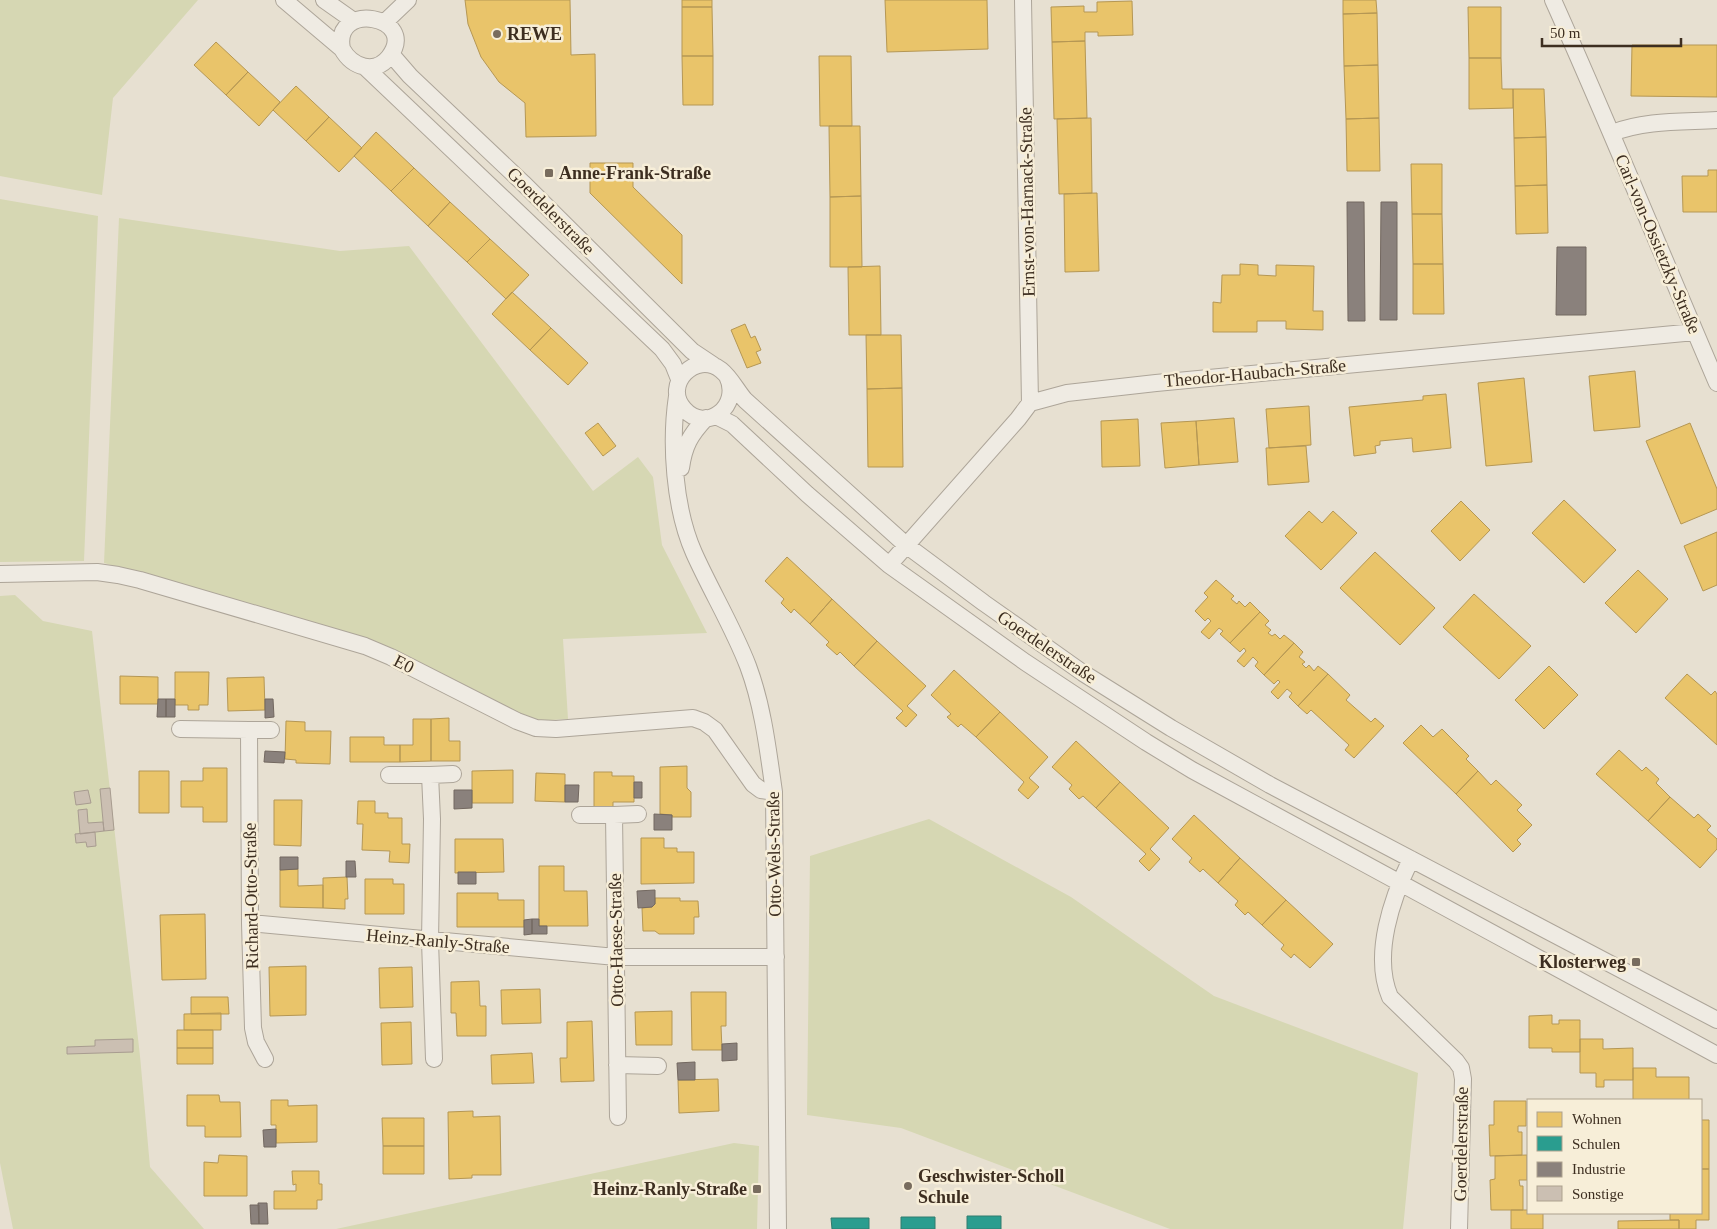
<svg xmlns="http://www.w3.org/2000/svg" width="1717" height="1229" viewBox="0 0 1717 1229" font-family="'Times New Roman',serif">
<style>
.green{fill:#d6d7b3}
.homes{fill:#e9c46a;stroke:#b59754}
.schools{fill:#2a9d8f;stroke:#307c6e}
.industry{fill:#8a817c;stroke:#736860}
.building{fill:#cbbfb2;stroke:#a89c90}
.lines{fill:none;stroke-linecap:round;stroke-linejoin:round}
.street-casing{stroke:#ada599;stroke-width:18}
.street{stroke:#efebe3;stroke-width:16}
.poi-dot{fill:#786c5e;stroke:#f7eed8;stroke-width:2}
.labels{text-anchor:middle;stroke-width:5;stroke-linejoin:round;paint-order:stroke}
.poi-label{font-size:18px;font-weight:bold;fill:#3d2e20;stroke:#f7eed8;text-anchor:start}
.street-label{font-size:18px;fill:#3d2e20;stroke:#f7eed8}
</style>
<rect width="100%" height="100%" fill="#e7e0d1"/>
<!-- green -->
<path class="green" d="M0,0h198l-85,98 -11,97 -102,-19z
M0,199l98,17 -14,345 -84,1z
M119,218l221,33 69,-5 184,245 45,-34 15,20 9,68 45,88 -144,6 5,80 -33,2 -156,-78 -275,-80z
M15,595l28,26 49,10 48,425 10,111 54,62h-191l-13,-66v-567z
M929,819l142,78 143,99 204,77 -15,156h-233l-269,-101 -94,-13 3,-259z
M734,1143l25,3 -2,83h-421z"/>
<!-- homes -->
<path class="homes" d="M465,0h105l1,55 24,-1 1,82 -70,1 -1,-34 -26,-21 -18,-25 -13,-33z
M682,0h30v7h-30z
M885,0h102l1,49 -101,3z
M1343,0h33l1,13 -34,1z
M1132,1l1,34 -35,1v-4h-13v9l-33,1 -1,-35 33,-1v6h13v-10z
M682,7h30l1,49h-31z
M1468,7h33v51h-32z
M1377,13l1,52 -34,1 -1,-52z
M1085,41l2,77 -33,1 -2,-77z
M216,42l32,30 -22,23 -32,-30z
M1632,45h85v52l-86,-1z
M682,56h31v49h-30z
M819,56h32l1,70h-32z
M1469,58h32l1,31h11v19l-44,1z
M1378,65l1,53 -33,1 -2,-53z
M248,72l32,30 -21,24 -33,-31z
M296,86l33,31 -23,24 -33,-31z
M1513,89h31l2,48 -32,1z
M329,117l33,31 -23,24 -33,-31z
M1091,118l1,75 -33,1 -2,-75z
M1379,118l1,53h-33l-1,-52z
M829,126h31l1,70 -31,1z
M376,132l38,36 -23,23 -37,-35z
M1546,137l1,48 -32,1 -1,-48z
M590,163h43v24l49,48v49l-92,-91z
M1411,164h31v50h-30z
M414,168l36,34 -22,24 -37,-35z
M1708,170h9v42h-34l-1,-36h26z
M1547,185l1,48 -32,1 -1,-48z
M1097,193l2,78 -34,1 -1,-78z
M861,196l1,71h-32v-70z
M450,202l40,37 -23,23 -39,-36z
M1412,214h30l1,50h-30z
M490,239l39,36 -23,24 -39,-37z
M1240,264l18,1v10l18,1v-11l38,1 -1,45h10v19l-37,-1v-8h-29v11h-44v-30l8,1 1,-28h18z
M1413,264h30l1,50h-31z
M880,266l1,69h-32l-1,-68z
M512,292l39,36 -21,22 -38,-36z
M745,324l6,14 4,-2 6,14 -5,2 5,11 -14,5 -16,-38z
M551,328l37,35 -20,22 -38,-35z
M866,335h35l1,53 -35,1z
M1635,371l5,56 -46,4 -5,-55z
M1524,378l8,84 -46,4 -8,-83z
M902,388l1,79h-35l-1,-78z
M1446,394l5,54 -38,4 -1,-14 -32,3v4l-5,1 1,7 -22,3 -5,-49 74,-7v-4z
M1309,406l2,39 -42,3 -3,-39z
M1234,418l4,44 -39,3 -3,-44z
M1138,419l2,47 -38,1 -1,-46z
M1196,421l3,44 -34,3 -4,-45z
M598,423l18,23 -13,10 -18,-23z
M1690,423l27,66v20l-36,15 -35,-83z
M1306,446l3,36 -41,3 -2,-37z
M1564,500l52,50 -32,33 -52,-50z
M1461,501l29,29 -30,31 -29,-30z
M1309,511l13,12 11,-12 24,22 -36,37 -36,-34z
M1717,532v53l-14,6 -19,-45z
M1375,552l60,56 -35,37 -60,-57z
M787,557l45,42 -22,25 -16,-15 -3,4 -10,-10 3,-4 -19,-18z
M1638,570l30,29 -32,34 -31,-30z
M1216,580l18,16 -3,3 6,5 2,-3 6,6 5,-5 10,10 -30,31 -10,-9 3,-3 -4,-3 -10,11 -8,-7 10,-11 -3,-3 -3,3 -10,-10 13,-14 -4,-4z
M1474,594l57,52 -32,33 -56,-52z
M832,599l45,42 -23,25 -14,-14 -3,3 -11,-10 3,-3 -19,-18z
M1260,612l9,9 -4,4 6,5 -3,3 4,3 3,-2 5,5 4,-4 10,8 -30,32 -9,-9 3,-4 -5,-5 -9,10 -7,-6 9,-10 -2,-3 -4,4 -10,-9z
M877,641l49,45 -19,20 10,9 -11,12 -10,-9 7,-7 -49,-45z
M1294,643l9,9 -4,5 6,5 -3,2 4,4 3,-3 5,6 4,-5 10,8 -30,32 -9,-9 3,-4 -5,-4 -9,10 -7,-7 9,-10 -2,-2 -4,4 -10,-9z
M1549,666l29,29 -34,34 -29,-29z
M954,670l46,42 -24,25 -15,-13 -3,3 -11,-10 4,-3 -20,-19z
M175,672h34l-1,33h-9v5h-11v-5h-13z
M1328,674l22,21 -4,5 25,22 4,-4 9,8 -30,32 -9,-8 4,-5 -38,-35 -4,4 -9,-8z
M1687,674l24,21 4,-4 2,3v51l-52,-47z
M120,676l38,1v27h-38z
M264,677l1,33 -37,1 -1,-33z
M1000,712l48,45 -19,21 10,9 -11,12 -10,-9 6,-8 -48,-45z
M449,718v23h11v20h-29v-42z
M413,719h18v42l-31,1v-17h13z
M286,721l19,1v9h26l-1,33 -34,-1v-3l-11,-1z
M1421,725l12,12 9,-8 27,27 -3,3 12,12 -22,23 -53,-51z
M350,737h34v8h16v17h-50z
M1076,741l44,41 -24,26 -13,-12 -4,3 -10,-10 3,-4 -20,-18z
M1619,750l23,21 4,-4 13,12 -3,4 14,14 -22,24 -52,-47z
M687,766v22l4,4v25h-19v-2l-12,-1v-47z
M203,768h24v54h-24v-15h-22v-26h22z
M513,770v33h-41v-32z
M139,771h30v42h-30z
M1478,771l13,14 5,-5 26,25 -5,5 15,15 -15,15 4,4 -8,8 -57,-58z
M594,772h18v4h22v26h-21v5h-19z
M536,773l29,1v28l-30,-1z
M1120,782l49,46 -19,21 10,10 -11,12 -10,-10 7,-7 -50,-46z
M1670,797l24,21 4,-4 13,12 -4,4 10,9v10l-17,19 -52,-47z
M274,800h28l-1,46 -27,-1z
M358,801h17v12h13v5h14v26h8l-1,19 -20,-1 1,-11 -28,-1 1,-26h-6z
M1194,815l46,43 -22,25 -15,-14 -3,3 -11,-10 3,-4 -20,-19z
M641,838h23v10h13v4h17v31l-53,1z
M455,839h48l1,33 -49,1z
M1240,858l46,42 -24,25 -14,-13 -3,3 -10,-10 3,-4 -20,-18z
M539,866h25v25h23l1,35h-49z
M298,869v17l25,-1v23l-43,-1v-37z
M347,877l1,22h-3v10l-22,-1v-30z
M365,879h28v5h11v30h-39z
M457,893h41v7h26v27h-67z
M655,898h25v3h18l1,16h-5v17h-35l-4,-3h-12l-1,-23 10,-1 3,-3z
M1286,900l47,44 -23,24 -16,-14 -3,4 -10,-9 3,-4 -22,-20z
M205,914l1,65 -44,1 -2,-65z
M306,966v49l-36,1 -1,-49z
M412,967l1,40 -33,1 -1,-40z
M479,981l1,25h6v30h-29l-1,-23h-5v-31z
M540,989l1,34 -39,1 -1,-34z
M691,992h35v34h-5l1,24h-30z
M191,997h37l1,17h-38z
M672,1011v34h-36l-1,-33z
M221,1013v17h-37v-16z
M1552,1015v9h7v-4h21v32h-28v-4h-23v-32z
M592,1021l2,60 -33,1 -1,-24h7v-36z
M411,1022l1,42 -30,1 -1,-42z
M177,1030h36v18h-36z
M1580,1039h23v10l30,-1v32h-29v7h-8v-14h-16z
M177,1048h36v16h-36z
M532,1053l2,30 -42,1 -1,-29z
M1633,1068h23v9h33v23h-56z
M718,1079l1,32 -40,2 -1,-33z
M187,1095h32l1,7h20l1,35h-36v-11h-18z
M271,1100h17v6l29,-1v37l-41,1v-18h-5z
M1494,1101h32v25h-8v6h4v23l-32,1 -1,-31h5z
M473,1111v6l27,-1 1,59h-29v3l-23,1 -1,-67z
M382,1118h42v28h-41z
M1701,1120h8v49h-8z
M383,1146h41v28h-41z
M219,1155l28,1v40h-43v-34l14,1z
M1527,1155v25h-8l1,6h3v24h-32l-1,-30 5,-1v-23z
M1701,1169h8v51h-13v9h-17v-9h-9v-7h31z
M292,1171h27v13h3v16h-5v9h-43v-18h22v-7l-3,1z
M1511,1210h17v3h15v16h-32z
M1679,1220v9h-61v-8z"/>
<!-- schools -->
<path class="schools" d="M967,1216h34v13h-34z
M901,1217h34v12h-34z
M831,1218h38v11h-37z"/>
<!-- industry -->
<path class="industry" d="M1347,202h17l1,119h-17z
M1381,202h16v118h-17z
M1557,247h29v68h-30z
M158,699h8v18h-9z
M166,699h9v18h-9z
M265,699h8l1,18 -9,1z
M265,751l20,1 -1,11 -20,-1z
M634,782h8v16h-8z
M565,785h14l-1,17h-13z
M454,790h18v18l-18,1z
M654,814l18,1v15h-18z
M280,857h18v12l-18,1z
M346,861h9l1,16h-10z
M458,872h18v12h-18z
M655,890v14l-3,3 -14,1 -1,-17z
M532,919v15l-8,1v-15z
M532,919h7v7h8v8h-15z
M737,1043v17l-15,1v-17z
M695,1062v18h-17l-1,-17z
M276,1129v18h-12l-1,-17z
M258,1203h9l1,21h-9z
M250,1205h9v19h-8z"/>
<!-- building -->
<path class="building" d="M110,788l4,42 -10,1 -4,-42z
M88,790l3,13 -15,2 -2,-13z
M87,809l1,14 15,-1 1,9 -24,3 -2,-24z
M95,832l1,14 -9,1 -1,-5 -10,1 -1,-9z
M133,1039v13l-66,2v-7l28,-1v-6z"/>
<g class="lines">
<!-- street casing -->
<g class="street-casing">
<path id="street" d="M284,0l58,49c10,18 33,26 47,8 31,-41 -57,-57 -47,-8
M324,0l27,19
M1023,0l7,403
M1553,0c57,127 109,255 164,383
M386,21l22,-21
M391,54l19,22 113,107 169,168 21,14
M365,67l297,282 11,15 6,15
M1612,133c33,-13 70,-11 105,-13
M727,376c15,30 -21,58 -43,33 -22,-24 12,-59 37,-39 10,8 16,21 24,30l161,145 78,58 99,70 88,55 99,57 447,235
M677,396c-7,47 -3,112 17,157 17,38 39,74 54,113 15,40 20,84 26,126l4,437
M716,416l16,8 75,70 82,71 136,97 121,80 46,28 525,285
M681,468c3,-22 9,-33 25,-50
M889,565l129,-146 12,-16 37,-10 89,-10 539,-51
M0,574l97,-2 21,3 22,5 225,66 26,11 126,64 19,7 20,1 137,-11 11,4 11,8 38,54 8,6 13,2
M180,729l69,1 1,193 3,105 3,14 9,17
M249,730h22
M389,775h41l2,44 -2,122 4,118
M430,775l23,-1
M580,815h34l4,302
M614,815l24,-1
M1411,859c-19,39 -39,96 -21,138l66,64 5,7 2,11 -4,150
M250,923l366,34h160
M617,1065l41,1"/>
</g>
<!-- street -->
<use href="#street" class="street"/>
</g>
<!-- markers -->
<g class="poi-dot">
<circle cx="497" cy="34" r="5"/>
<rect x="544" y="168" width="10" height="10" rx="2.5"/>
<rect x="1631" y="957" width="10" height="10" rx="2.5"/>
<circle cx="908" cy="1186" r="5"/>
<rect x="752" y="1184" width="10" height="10" rx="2.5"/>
</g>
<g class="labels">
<!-- poi labels -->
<g class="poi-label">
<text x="507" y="40">REWE</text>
<text x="559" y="179">Anne-Frank-Straße</text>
<text x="1626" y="968" text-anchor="end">Klosterweg</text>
<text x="918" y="1182">Geschwister-Scholl<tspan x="918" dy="21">Schule</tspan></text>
<text x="747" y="1195" text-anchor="end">Heinz-Ranly-Straße</text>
</g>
<!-- street labels -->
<g class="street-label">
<text transform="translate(1027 202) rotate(-91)" y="6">Ernst-von-Harnack-Straße</text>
<text transform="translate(551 211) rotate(45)" y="6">Goerdelerstraße</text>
<text transform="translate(1658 244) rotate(67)" y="6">Carl-von-Ossietzky-Straße</text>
<text transform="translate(1255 373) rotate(-5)" y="6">Theodor-Haubach-Straße</text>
<text transform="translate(1047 647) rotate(34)" y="6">Goerdelerstraße</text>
<text transform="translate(404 664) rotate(27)" y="6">E0</text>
<text transform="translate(774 854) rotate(-91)" y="6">Otto-Wels-Straße</text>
<text transform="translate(251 896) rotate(-91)" y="6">Richard-Otto-Straße</text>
<text transform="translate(616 940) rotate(-91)" y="6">Otto-Haese-Straße</text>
<text transform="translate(438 941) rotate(5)" y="6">Heinz-Ranly-Straße</text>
<text transform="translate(1461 1144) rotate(-89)" y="6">Goerdelerstraße</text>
</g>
</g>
<!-- legend -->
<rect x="1527" y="1099" width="175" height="115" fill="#f7eed8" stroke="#ada18e"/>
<rect x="1537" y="1112" width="25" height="15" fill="#e9c46a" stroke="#ada18e"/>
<text x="1572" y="1124" font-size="15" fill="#3d2e20">Wohnen</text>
<rect x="1537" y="1136" width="25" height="15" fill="#2a9d8f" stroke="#ada18e"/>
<text x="1572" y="1149" font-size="15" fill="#3d2e20">Schulen</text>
<rect x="1537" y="1162" width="25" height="15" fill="#8a817c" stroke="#ada18e"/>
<text x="1572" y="1174" font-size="15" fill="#3d2e20">Industrie</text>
<rect x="1537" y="1186" width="25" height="15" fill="#cbbfb2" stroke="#ada18e"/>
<text x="1572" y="1199" font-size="15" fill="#3d2e20">Sonstige</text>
<!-- scale -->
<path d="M1542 38v8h139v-8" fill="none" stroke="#3d2e20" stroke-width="2.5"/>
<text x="1550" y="38" font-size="15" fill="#3d2e20" stroke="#f7eed8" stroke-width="4" paint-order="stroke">50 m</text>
</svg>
